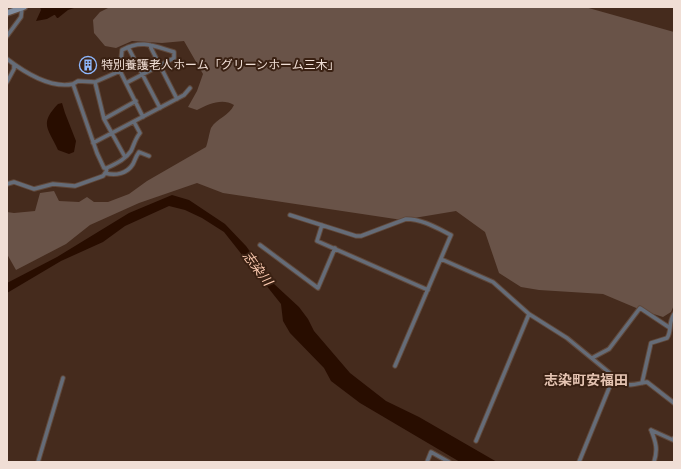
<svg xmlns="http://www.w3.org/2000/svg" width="681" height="469" viewBox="0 0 681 469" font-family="'Asap Condensed','Noto Sans JP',sans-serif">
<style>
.green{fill:#695348}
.water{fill:#280d00}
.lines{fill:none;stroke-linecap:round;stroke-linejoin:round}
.street-casing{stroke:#60483a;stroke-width:5.5}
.secondary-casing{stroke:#60483a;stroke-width:8}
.street{stroke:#656c78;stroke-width:3.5}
.secondary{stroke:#818d9f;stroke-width:5.5}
.labels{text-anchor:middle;stroke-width:4;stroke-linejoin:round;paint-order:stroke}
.poi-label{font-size:12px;fill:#f0ded5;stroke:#3a2113;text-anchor:start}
.water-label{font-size:13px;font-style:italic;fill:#fccab0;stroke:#3a2113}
.quarter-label{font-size:14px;font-weight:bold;fill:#e4c3b1;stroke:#3a2113}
</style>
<rect width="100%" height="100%" fill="#452b1d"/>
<!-- green -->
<path class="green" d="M110,7h475l89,25v273l-3,7 -8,5 -22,-7 -38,-16 -64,-4 -18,-3 -22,-14 -14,-41 -29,-21 -54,9 -179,-27 -26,-10 -58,20 -49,22 -24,19 -50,26 -9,-16v-42l7,1 21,-2 5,-18 14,-2 5,10 20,1 8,-5 7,5h14l21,-8 18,-13 59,-34c2,-5 3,-13 5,-19 6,-10 18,-12 23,-23 -12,-7 -25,-1 -37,5l-9,-3 9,-16 6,-17 -19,-33 -22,2 -30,-2 -16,7 -11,-2 -11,-13 -1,-13 7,-8z"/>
<!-- water -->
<path class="water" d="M40,7h37l-9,3 -10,8h-1l-2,-3h-1l-7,4 -11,2 5,-11z
M62,103l3,10 11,28 -2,11 -5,2 -11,-4c-10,-22 -19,-26 0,-46z
M172,195l17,5 36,24 21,22 27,37 26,24 9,12 6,12 36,42 36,28 33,16 78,45h-37l-100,-59 -29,-22 -7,-13 -34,-35 -7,-12 -2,-17 -57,-72 -22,-14 -17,-8 -16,-4 -44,20 -22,16 -42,19 -54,32v-10l50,-26 72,-44z"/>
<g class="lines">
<!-- street casing -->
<g class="street-casing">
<path id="street" d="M7,36l14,-19 1,-9
M150,45l1,3 26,51
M128,47l32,61
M7,59c17,13 43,30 66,25
M120,71l23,46
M7,82l7,-13v-4
M95,82l9,37 21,38
M126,83l48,-25v-6c-20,-6 -32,-13 -52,-2l-2,21 -25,11 -17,-1 -5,3 24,69 7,15h3c8,-4 18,-8 24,-17 3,-6 4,-12 9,-18l-6,-11
M104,119l32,-18
M93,143l91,-48 6,-7
M105,173c10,3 22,1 28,-9 2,-4 3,-8 6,-12l10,4
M7,184l7,-2 20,7 19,-5 22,2 28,-10 3,-4 1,-4
M290,215l66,21h5l45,-17c16,0 31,9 45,16l-56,131
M322,225l-5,16 111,49
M260,245l58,43 17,-40
M441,259l52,23 36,32 38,24 55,45c9,4 16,0 25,-1l27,21
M592,358l17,-9 31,-41 30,20
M642,383l9,-40 16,-5c5,-7 1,-15 7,-24
M651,430c5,12 7,20 3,32
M651,430l22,10 1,-2
M476,441l53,-127
M38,462l25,-84
M427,462l4,-10 18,10
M579,462l35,-86"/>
</g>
<!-- secondary casing -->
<g class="secondary-casing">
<path id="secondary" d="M7,13l17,-6"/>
</g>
<!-- street -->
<use href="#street" class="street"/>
<!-- secondary -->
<use href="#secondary" class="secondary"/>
</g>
<!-- icons -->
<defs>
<g id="building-ring" transform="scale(0.9)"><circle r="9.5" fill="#3a2113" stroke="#8fb8fd" stroke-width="1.5"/><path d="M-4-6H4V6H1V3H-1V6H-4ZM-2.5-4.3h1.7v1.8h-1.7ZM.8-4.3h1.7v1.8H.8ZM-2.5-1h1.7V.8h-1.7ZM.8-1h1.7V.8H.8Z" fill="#8fb8fd"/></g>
</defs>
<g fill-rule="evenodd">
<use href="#building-ring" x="88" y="65"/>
</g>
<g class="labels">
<!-- poi labels -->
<g class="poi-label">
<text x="101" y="69">特別養護老人ホーム「グリーンホーム三木」</text>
</g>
<!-- water labels -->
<g class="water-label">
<text transform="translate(258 268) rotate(53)" y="5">志染川</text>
</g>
<!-- quarter labels -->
<g class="quarter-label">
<text x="586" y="385">志染町安福田</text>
</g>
</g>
<!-- border -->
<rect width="681" height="469" fill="none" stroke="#f0ded5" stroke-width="16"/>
</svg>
